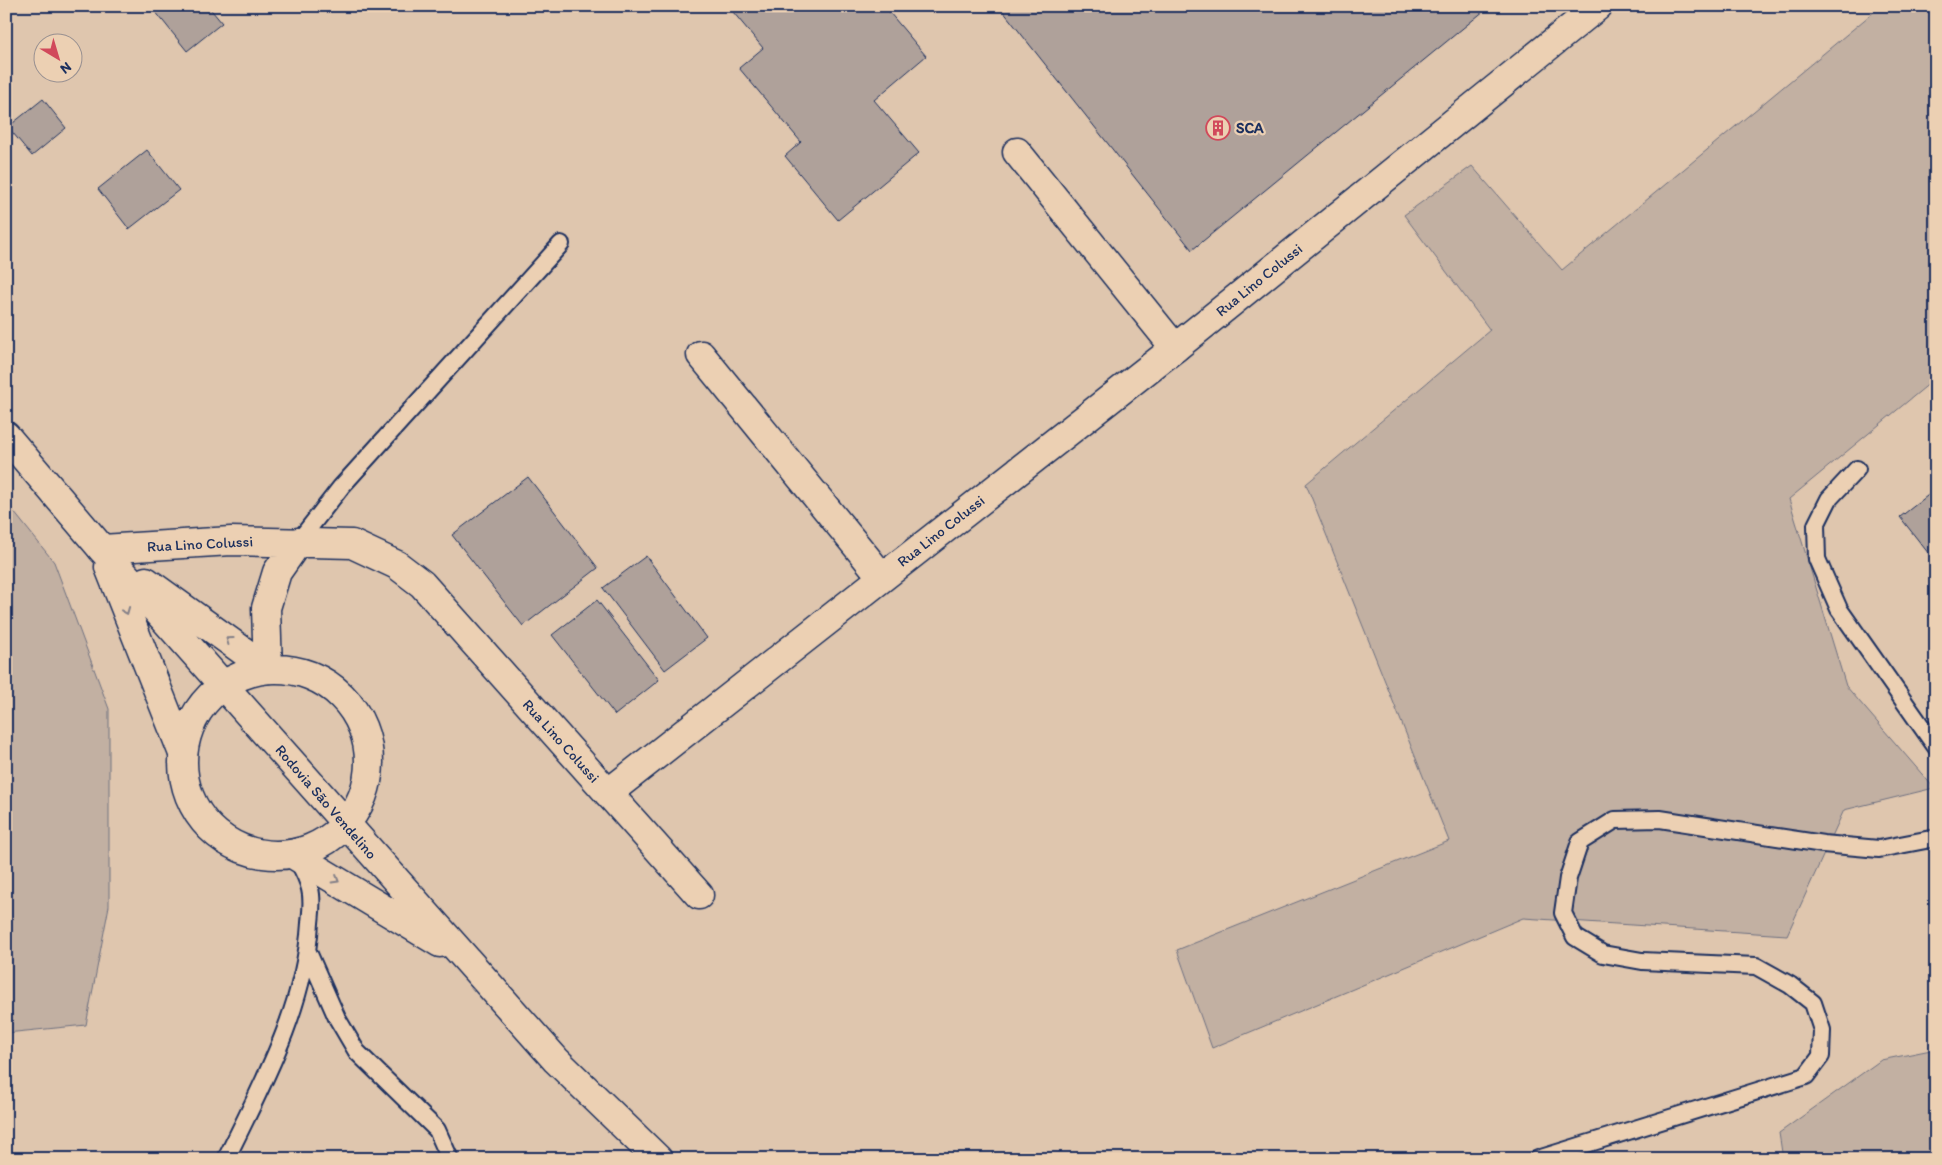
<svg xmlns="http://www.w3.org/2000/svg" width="1942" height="1165" viewBox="0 0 1942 1165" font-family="Itim,sans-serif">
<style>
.green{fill:#c2b0a2;stroke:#6e7080}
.building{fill:#afa19a;stroke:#1b2f5e}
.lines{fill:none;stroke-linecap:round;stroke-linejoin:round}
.service-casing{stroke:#1b2f5e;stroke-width:20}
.minor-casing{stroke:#1b2f5e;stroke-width:31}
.tertiary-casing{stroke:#1b2f5e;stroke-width:31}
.trunk-casing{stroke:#1b2f5e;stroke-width:31}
.service{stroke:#ecd0b3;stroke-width:16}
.minor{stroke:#ecd0b3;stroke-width:28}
.tertiary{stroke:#ecd0b3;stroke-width:28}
.trunk{stroke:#ecd0b3;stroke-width:28}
.oneway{stroke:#848088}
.labels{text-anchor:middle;stroke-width:4.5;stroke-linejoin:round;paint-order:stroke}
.poi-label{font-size:15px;font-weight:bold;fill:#1b2f5e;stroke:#ecd0b3;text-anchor:start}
.street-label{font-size:15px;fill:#1b2f5e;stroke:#ecd0b3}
</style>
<rect width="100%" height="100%" fill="#dfc6ae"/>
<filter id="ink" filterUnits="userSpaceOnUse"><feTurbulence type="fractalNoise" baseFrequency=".02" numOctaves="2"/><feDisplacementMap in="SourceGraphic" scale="10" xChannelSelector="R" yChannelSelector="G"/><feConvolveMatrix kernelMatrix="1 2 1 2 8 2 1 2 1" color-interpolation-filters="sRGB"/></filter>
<g filter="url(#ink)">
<!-- green -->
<path class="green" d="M1881,6h55v372l-147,121 57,187 88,102 -90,22 -57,125 -264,-17 -311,130 -35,-98 272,-109 -143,-357 184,-154 -86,-115 68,-49 90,104z
M6,502l48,60 55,147v197l-23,119 -80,8z
M1936,1049v110h-153l-4,-26 102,-73z"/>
<!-- building -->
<path class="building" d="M161,6h47l14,17 -35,28 -32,-40z
M728,6h156l42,50 -52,44 45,53 -81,67 -53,-64 16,-14 -62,-74 24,-20z
M999,6h491l-298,244z
M43,99l23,29 -34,28 -24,-29z
M147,150l32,40 -50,39 -31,-40z
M528,477l70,91 -75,58 -71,-91z
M1936,489v74l-36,-46z
M646,556l61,82 -42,32 -62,-82z
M597,600l62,80 -44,35 -63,-80z"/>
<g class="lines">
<!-- service casing -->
<g class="service-casing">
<path id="service" d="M1857,469l-28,30 -13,26 1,34 22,50 97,138
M298,542l43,-55 220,-243
M308,952l29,66 20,34 80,78 13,29
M226,1159c36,-74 79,-152 84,-236 1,-11 3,-23 0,-34 -2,-10 -7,-19 -12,-28
M1538,1159l268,-83 15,-20 1,-26 -9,-27 -23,-18 -34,-19 -114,-5 -39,-7 -28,-17 -12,-24 5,-35 12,-36 35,-22 45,-1 163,25 56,5 57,-11"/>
</g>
<!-- minor casing -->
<g class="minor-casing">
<path id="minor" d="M1017,152l158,196
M701,355l181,222
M608,793l91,102"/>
</g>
<!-- tertiary casing -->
<g class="tertiary-casing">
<path id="tertiary" d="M102,549l129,-8 121,3 45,21 25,19 186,209 567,-445 423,-342
M183 762a93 93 0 1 1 186 0a93 93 0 1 1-186 0Z
M268,669l-2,-61 11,-36 21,-30"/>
</g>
<!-- trunk casing -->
<g class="trunk-casing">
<path id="trunk" d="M6,436l96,113 454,511 102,99
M109,567l73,184
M146,581l122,88
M294,855l146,88"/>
</g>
<!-- service -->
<use href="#service" class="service"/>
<!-- minor -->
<use href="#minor" class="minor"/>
<!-- tertiary -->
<use href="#tertiary" class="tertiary"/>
<!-- trunk -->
<use href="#trunk" class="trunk"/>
</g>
<!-- one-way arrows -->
<defs><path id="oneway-chevron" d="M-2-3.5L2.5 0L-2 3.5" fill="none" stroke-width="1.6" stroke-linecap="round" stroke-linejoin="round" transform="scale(1.25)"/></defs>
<g class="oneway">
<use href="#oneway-chevron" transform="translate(126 611) rotate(68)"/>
<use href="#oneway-chevron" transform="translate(229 640) rotate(-144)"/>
<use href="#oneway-chevron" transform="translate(336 880) rotate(31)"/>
</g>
</g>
<!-- icons -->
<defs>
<g id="building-ring" transform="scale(1.25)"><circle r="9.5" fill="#ecd0b3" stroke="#d1495b" stroke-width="1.5"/><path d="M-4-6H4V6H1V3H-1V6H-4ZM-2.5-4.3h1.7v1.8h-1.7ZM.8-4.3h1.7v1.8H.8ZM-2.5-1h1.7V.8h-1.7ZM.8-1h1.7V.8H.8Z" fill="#d1495b"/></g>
</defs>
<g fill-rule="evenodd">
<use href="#building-ring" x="1218" y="128"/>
</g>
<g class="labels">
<!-- poi labels -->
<g class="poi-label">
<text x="1236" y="133">SCA</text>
</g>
<!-- street labels -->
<g class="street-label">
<text transform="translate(1259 280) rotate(-39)" y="5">Rua Lino Colussi</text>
<text transform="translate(941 531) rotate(-38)" y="5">Rua Lino Colussi</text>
<text transform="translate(200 544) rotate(-3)" y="5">Rua Lino Colussi</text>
<text transform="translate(561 741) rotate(48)" y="5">Rua Lino Colussi</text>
<text transform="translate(326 802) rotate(49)" y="5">Rodovia São Vendelino</text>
</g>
</g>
<!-- margin -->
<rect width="1942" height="1165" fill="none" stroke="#ecd0b3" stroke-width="25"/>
<rect x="12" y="12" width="1917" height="1140" fill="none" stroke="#1b2f5e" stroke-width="2" filter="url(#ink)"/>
<!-- north arrow -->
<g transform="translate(58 58) rotate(142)"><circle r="24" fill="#ecd0b3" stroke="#989091"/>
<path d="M0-4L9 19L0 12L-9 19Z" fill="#d1495b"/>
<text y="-8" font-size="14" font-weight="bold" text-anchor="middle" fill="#1b2f5e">N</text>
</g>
</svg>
